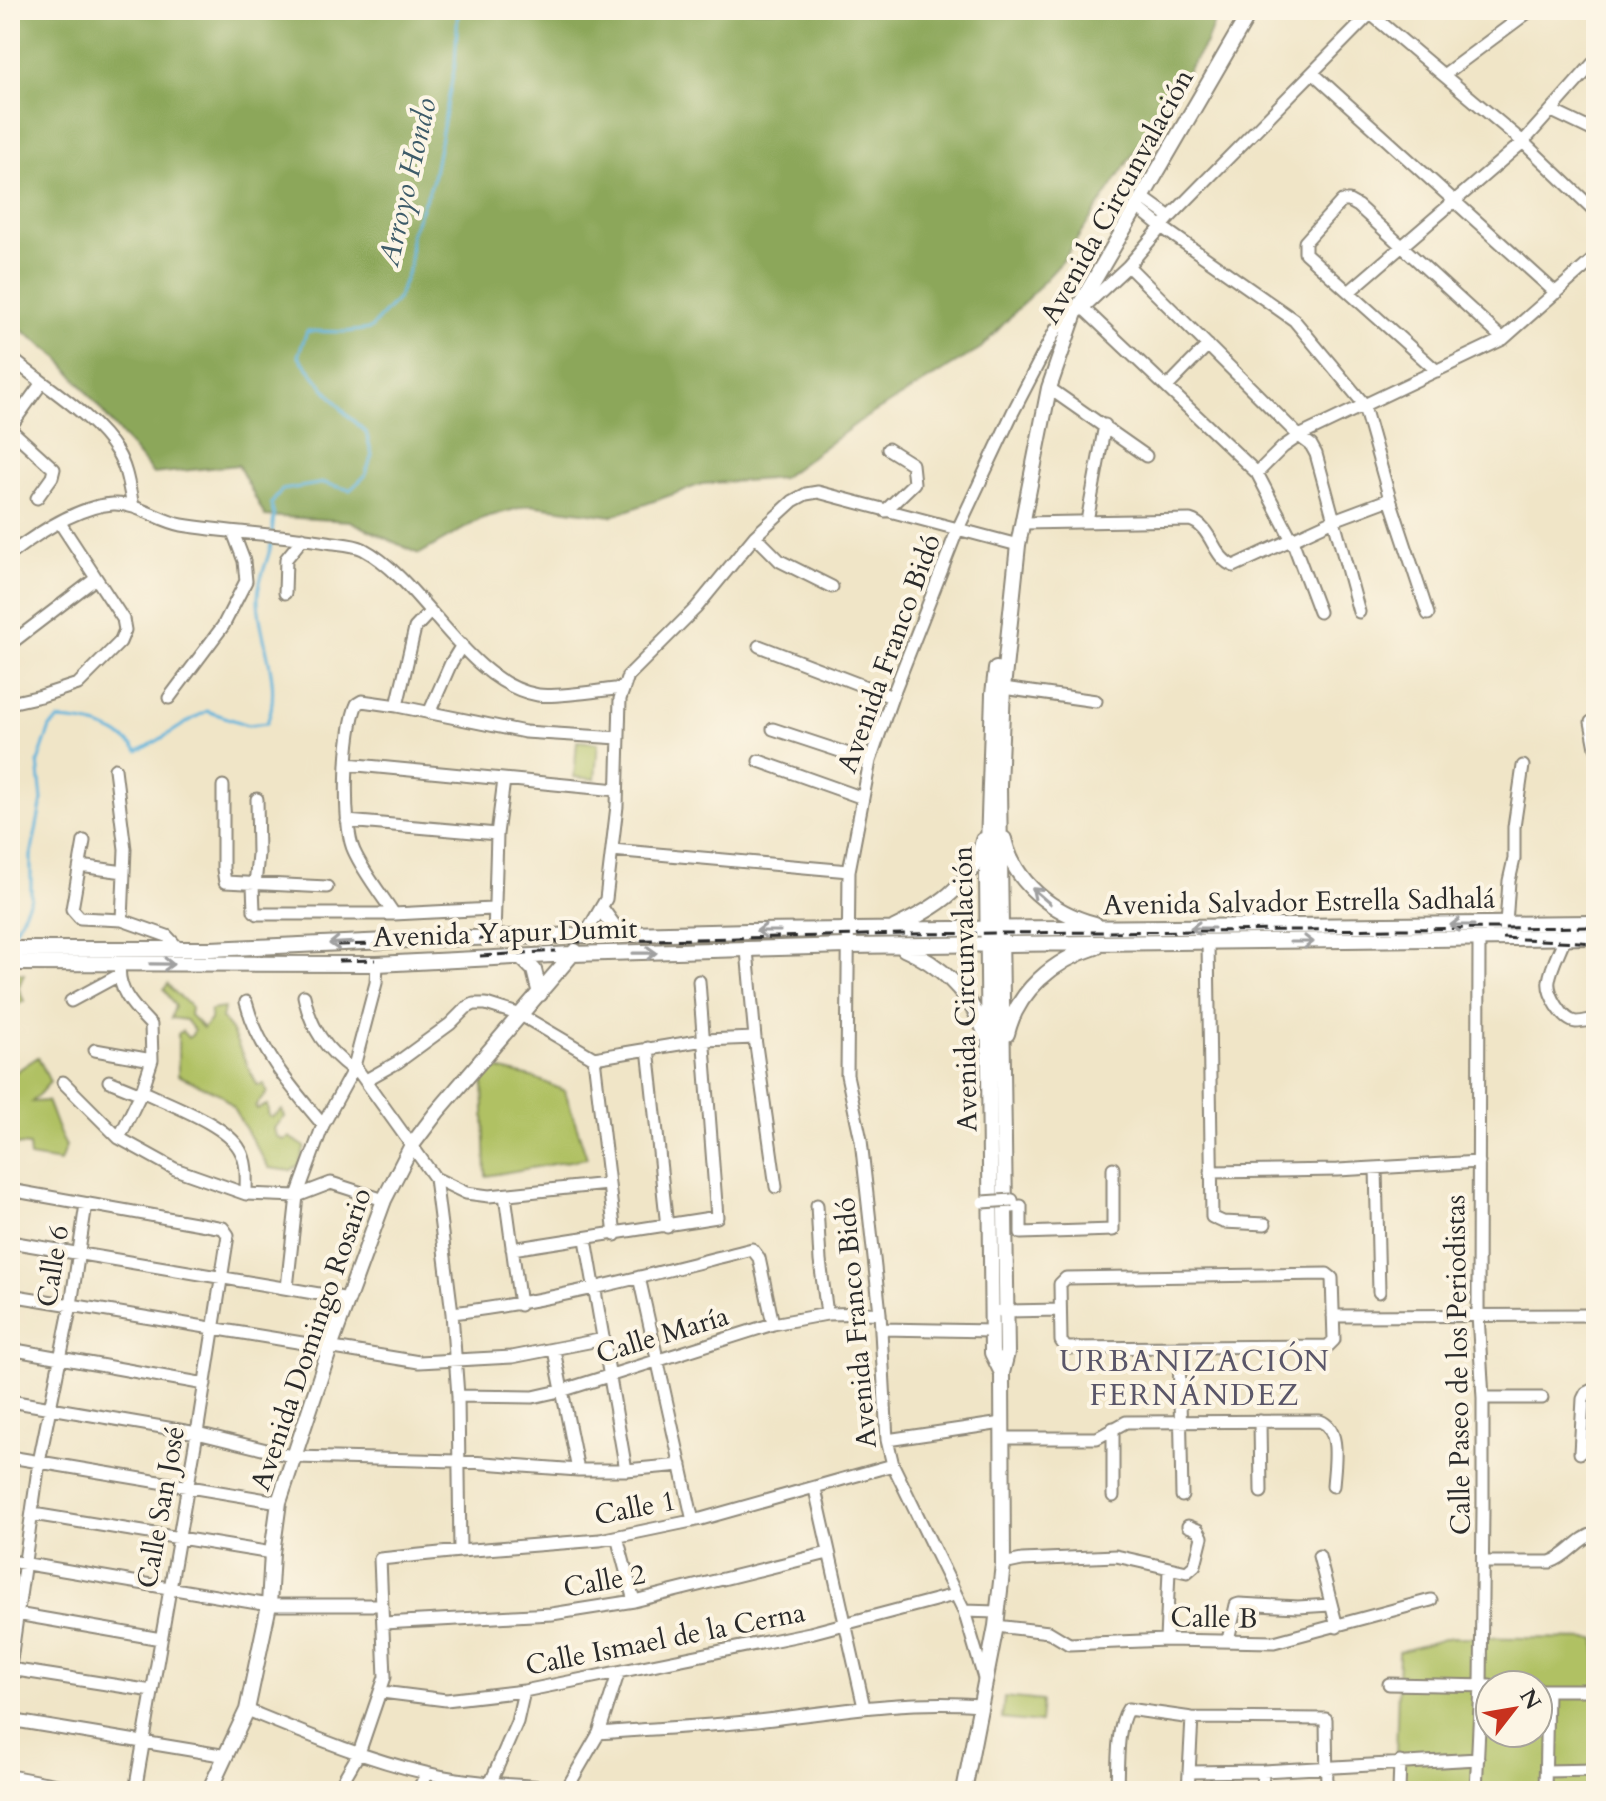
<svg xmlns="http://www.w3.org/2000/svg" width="1606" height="1801" viewBox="0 0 1606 1801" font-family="Cardo,serif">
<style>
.green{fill:#b0c164;stroke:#6e7648;stroke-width:2;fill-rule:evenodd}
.forest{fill:#8ca75a;stroke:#5c6942;stroke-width:2}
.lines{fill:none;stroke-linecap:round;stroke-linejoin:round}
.stream{stroke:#5eb3db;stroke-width:3}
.minor-casing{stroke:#8e8879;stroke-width:15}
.major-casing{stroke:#8e8879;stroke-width:18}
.minor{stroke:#fff;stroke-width:11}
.major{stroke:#fff;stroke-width:14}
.rail{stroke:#2b2b2b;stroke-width:3;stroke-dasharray:12 6;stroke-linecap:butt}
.minor-bridge-casing{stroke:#8e8879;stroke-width:15;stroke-linecap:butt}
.minor-bridge{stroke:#fff;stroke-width:11}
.oneway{stroke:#a0a0a0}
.labels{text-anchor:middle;stroke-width:8;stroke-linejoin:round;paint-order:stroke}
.street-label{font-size:28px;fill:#2b2b2b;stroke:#fcf5e5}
.water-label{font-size:30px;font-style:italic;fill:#3d5b69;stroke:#fcf5e5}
.neighbourhood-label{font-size:30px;letter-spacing:2px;fill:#5a5669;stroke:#fcf5e5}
</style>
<rect width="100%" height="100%" fill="#fcf5e5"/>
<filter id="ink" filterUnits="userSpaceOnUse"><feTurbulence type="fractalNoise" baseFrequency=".0125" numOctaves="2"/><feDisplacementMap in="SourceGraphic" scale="16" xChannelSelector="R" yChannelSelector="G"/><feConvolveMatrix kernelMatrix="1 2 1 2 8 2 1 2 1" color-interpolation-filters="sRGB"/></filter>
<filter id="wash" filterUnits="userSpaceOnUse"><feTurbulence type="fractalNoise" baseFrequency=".006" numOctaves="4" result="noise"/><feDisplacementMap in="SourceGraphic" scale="32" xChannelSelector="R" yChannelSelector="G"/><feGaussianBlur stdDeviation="1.8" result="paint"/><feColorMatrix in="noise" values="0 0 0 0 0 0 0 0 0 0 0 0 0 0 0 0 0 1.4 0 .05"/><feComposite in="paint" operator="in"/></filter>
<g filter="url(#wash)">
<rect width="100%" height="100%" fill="#f0e5c7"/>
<!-- green -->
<path class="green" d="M577,741l21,2 -3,36 -21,-2z
M10,972l14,2 -6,14 6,13 -11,7v13l-3,2z
M168,984c8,12 16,14 23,24l-1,7 13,13 8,-8 -1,-10 14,-2 -2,11 9,11 26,56 7,-2 3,9 -12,13 2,3 10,-4 2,11 4,1 9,-7 3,7 -11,11c1,7 3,10 10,12l5,-3 16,10 -6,18 -8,6 -22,-3 -37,-62 -12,-12 -42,-19v-41l4,-3 6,7 4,-3 2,-5 -8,-10 -15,-2 4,-12 -11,-17z
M38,1057l12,25 -18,20 15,-1c7,16 10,30 19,45l-6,16 -30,-5 -1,-11 -19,-2v-65l4,-6z
M498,1069l37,9 30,13 22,67 -101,18 -3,-98z
M1451,1637l145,2v152h-201l4,-139zM1490,1685h48v48h-48z
M1004,1697l38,4 -2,22 -38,-4z"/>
<!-- forest -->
<path class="forest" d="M10,10h1209l-13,33 -144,219 -81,86 -121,73 -78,57 -80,6 -90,32 -82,-11 -47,13 -64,36 -69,-33 -85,-5 -27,-51 -85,9 -94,-116 -49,-37z"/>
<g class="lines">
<!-- stream -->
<path class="stream" d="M272,533l2,-17 -3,-12 11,-14 42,-7 26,7 15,-14 7,-21 -6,-23 -20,-18 -48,-58 9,-25 39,1 24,-3 28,-31 12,-32 1,-32 21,-51 23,-118 3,-55
M10,941l21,-43v-42l11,-56 -4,-38 12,-35 8,-7c29,1 60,8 80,31 25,-11 45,-28 69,-40l41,14 19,-2c16,-40 -7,-81 -9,-122 -1,-22 11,-40 14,-61"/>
</g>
</g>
<g filter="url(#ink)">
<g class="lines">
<!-- minor casing -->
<g class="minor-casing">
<path id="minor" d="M1366,10l157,132 73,70
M1313,73l243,220
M1445,74l86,-64
M1552,111l44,21
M1142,197l28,20
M1136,206l27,22 131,92 69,83 27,96 38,115
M1128,266l171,170 12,9 5,9 43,158
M1350,291l173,-149 73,-82
M1083,308l174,165 35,67 27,72
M10,357c34,29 84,57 107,95 10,16 12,36 16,54
M1437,371l-132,-118v-11l37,-41h7l9,5 145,133
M1167,387l41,-42
M1049,388l97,68
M10,427l31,-43
M10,429l44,40 -2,8 -15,21
M1257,473l26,-26 16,-11 204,-97 93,-82
M885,511l29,-28 -2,-19 -24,-15
M1087,521l18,-96
M1023,523l167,-3c23,7 22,38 44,46l100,-46 56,-21
M755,536l25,25 52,26
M10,554c28,-21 68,-48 103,-50 25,-1 46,17 69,21 49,8 97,9 145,17 11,2 26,2 36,7 61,32 103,134 175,146 17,3 64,-5 85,-7
M285,593l1,-34 17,-21
M10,644l85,-65
M759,646l133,51
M1003,688l93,13
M169,698l54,-72 23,-45 -2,-20 -11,-29
M10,703l31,-7 37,-12 42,-42 5,-12 -2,-11 -63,-96
M397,706l18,-78 15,-16
M429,713l22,-50 11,-18
M1591,722l5,26
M773,729l97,32
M759,761l104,37
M347,764l270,26
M115,769l10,80 -3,71 45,16 12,13
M223,786v83l2,13 102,5
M347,821l150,13
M84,841l-12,68 8,9 42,2
M612,850l237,21
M80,866l44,6
M253,885l1,26 4,3h136l98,-5
M255,885l3,-31 -1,-55
M394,914c-13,-20 -30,-41 -40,-63 -12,-25 -9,-122 3,-147l5,-3 35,5 128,26 94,6
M1506,924l3,-43 5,-22v-32l9,-61
M585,935l21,-36 11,-93 3,-107 8,-23 68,-68 59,-72 38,-35 13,-7 12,-2 200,53
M494,937l3,-103 7,-54
M1565,937c-5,14 -14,29 -16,44 -2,12 14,40 27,41 6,0 14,-2 20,-3
M1208,942l4,275 11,5 42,2
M747,950l8,88 21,149
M304,996c7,33 22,54 49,74
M71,1001l48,-26
M246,1002c13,49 45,85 77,123
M648,1048l19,179
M95,1050l57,10
M594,1058l21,177
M354,1065l81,113 17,135 6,83 2,155
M366,1080l32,-18 52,-38 16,-16 8,-4h12l35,11 73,43 110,-18 51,-2
M109,1081l32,13
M63,1082l56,56 56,31 71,25 51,2 34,-13 53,17
M142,1091c26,13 84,33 98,59 8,13 6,29 6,44
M119,1138l23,-47 10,-31 -1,-35c-17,-18 -35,-35 -31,-61
M1376,1168l3,124
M1211,1172l127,-2 141,-8
M435,1178l31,15 23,3 118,-12
M10,1190l213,38 5,7 -31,198 -62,358
M505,1195l15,110
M1012,1200v7l9,-1v27l92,-3v-62
M817,1205l3,56 7,53
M586,1239l40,231
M10,1242l339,57
M512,1249l205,-32 -18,-236
M1327,1274l5,4 2,62 -6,6 -262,2 -5,-7 -1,-57 6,-6z
M639,1277l54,244
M287,1288l10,-92 26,-71 30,-55 23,-87 1,-19
M10,1295l409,67 93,-5 92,-18
M1001,1311l59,-1
M452,1313c103,-12 200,-39 300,-64l7,9 14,66
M1333,1316l263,-1
M882,1329l110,2
M1179,1348l3,148
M10,1349l195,35
M554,1350l24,120
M458,1396l75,1 31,-7 209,-66 54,-10 53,-1
M1483,1398h59
M10,1401l187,32 98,24 162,4 121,9h48l55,-5
M1260,1421l1,71
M1113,1428v68
M1003,1438h94l29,-16 194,-1c22,8 14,45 13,65
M887,1440l115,-17
M1580,1453l3,-54 3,-6 10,-5
M10,1457l269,45
M815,1489l49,218
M33,1514l239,39
M617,1537l17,64
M1319,1556l18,71
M10,1561l259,44h112
M1483,1562h67c19,-6 27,-24 46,-29
M1003,1564l19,-4 94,-4 71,16 8,-7 7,-28 -4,-7 -10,-4
M964,1611l33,1
M11,1613l150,26
M383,1623l169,-9 82,-13 194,-48
M996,1626l53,6 20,12 97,-4 108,2 157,-42
M1166,1640l3,-70
M1228,1640l8,-35 3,-1 59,3 32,-2
M10,1667l29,-205 32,-157 15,-101
M10,1669l142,22
M984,1678l-20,-67 -71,-146 -6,-25 -7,-127 -19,-173 -14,-65 2,-204 21,-110 22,-64 65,-166 56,-119 43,-83 27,-21 45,-42 42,-49 204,-207
M1389,1684l101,2
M1538,1690h58
M382,1692l64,8 78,-9 286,-58 144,-38
M247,1710c59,24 118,49 179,63 54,13 122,13 178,18
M10,1720l217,36
M599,1733c52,-4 105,-7 158,-12 74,-9 148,-22 224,-16
M1546,1771l50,-1
M1189,1772l74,-1 215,-12
M10,1776l78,15
M566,1790l33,-57 19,-59
M337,1791l22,-38 26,-76 -5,-118 80,-8 140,-11 101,-21 192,-54
M417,1791l10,-17
M487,1791l30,-69 7,-31
M1117,1791c1,-22 -1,-65 11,-82l64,9 134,1 1,72
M1188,1791l4,-73
M1262,1791l1,-20
M1399,1791l1,-29
M1476,1791l5,-106 2,-176v-111l-5,-83 1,-377
M1545,1791l2,-100"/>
</g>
<!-- major casing -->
<g class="major-casing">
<path id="major" d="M996,669l-3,25 -6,183 5,476 10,20
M1004,839c10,44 49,74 91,85
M602,910l13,18 11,5
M894,928c39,-19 79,-41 89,-88
M10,949h201l220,-10 318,-8 847,-8
M904,949c40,17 67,46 82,86
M521,957l13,13 6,24
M10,963l367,1 195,-10 275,-8 749,-9
M1007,1034c10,-43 47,-74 89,-87
M209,1791l38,-81 22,-105 3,-52 7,-51 51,-154 54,-148 28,-55 25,-33 138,-161
M964,1791l32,-165 7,-62 -1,-191 5,-20 -8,-567 4,-98 15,-143 31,-157 26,-75 176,-303"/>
</g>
<!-- minor -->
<use href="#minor" class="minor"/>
<!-- major -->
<use href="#major" class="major"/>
<!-- rail -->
<path class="rail" d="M1503,938l93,5
M479,939l90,3 335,-8 692,-7
M337,945l37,-1
M480,956l76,-5
M338,961l37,-1"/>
<!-- minor-bridge casing -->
<g class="minor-bridge-casing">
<path id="minor-bridge" d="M983,1202l29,-2"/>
</g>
<!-- minor-bridge -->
<use href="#minor-bridge" class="minor-bridge"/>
</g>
<!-- one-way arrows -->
<defs><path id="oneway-shaft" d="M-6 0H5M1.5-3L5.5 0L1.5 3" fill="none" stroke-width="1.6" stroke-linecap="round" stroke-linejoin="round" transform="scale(2)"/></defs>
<g class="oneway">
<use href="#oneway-shaft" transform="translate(1041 896) rotate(-139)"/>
<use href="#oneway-shaft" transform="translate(1462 925) rotate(180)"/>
<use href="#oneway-shaft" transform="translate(1202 928) rotate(180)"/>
<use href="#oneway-shaft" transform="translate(768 931) rotate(180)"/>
<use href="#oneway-shaft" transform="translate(1302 942)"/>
<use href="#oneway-shaft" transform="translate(341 943) rotate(177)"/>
<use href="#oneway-shaft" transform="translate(645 953) rotate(-1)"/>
<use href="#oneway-shaft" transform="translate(162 964) rotate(1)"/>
</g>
</g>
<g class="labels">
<!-- street labels -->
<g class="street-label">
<text transform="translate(1116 196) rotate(-61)" y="10">Avenida Circunvalación</text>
<text transform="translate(888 653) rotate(-70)" y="10">Avenida Franco Bidó</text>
<text transform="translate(1299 901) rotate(-1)" y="10">Avenida Salvador Estrella Sadhalá</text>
<text transform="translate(505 932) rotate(-2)" y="10">Avenida Yapur Dumit</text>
<text transform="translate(964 989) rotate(-91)" y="10">Avenida Circunvalación</text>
<text transform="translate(52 1266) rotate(-81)" y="10">Calle 6</text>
<text transform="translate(855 1323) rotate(-95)" y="10">Avenida Franco Bidó</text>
<text transform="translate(662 1334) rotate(-17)" y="10">Calle María</text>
<text transform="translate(310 1339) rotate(-71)" y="10">Avenida Domingo Rosario</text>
<text transform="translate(1457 1365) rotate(-91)" y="10">Calle Paseo de los Periodistas</text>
<text transform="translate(160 1507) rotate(-80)" y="10">Calle San José</text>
<text transform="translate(635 1507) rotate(-11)" y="10">Calle 1</text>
<text transform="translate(604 1580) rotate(-10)" y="10">Calle 2</text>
<text transform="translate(1214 1617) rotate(1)" y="10">Calle B</text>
<text transform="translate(665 1638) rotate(-11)" y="10">Calle Ismael de la Cerna</text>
</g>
<!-- water labels -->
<g class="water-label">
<text transform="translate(407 182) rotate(-77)" y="10">Arroyo Hondo</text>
</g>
<!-- neighbourhood labels -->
<g class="neighbourhood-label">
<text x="1195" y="1371">URBANIZACIÓN<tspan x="1195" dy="34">FERNÁNDEZ</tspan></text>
</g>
</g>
<!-- margin -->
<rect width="1606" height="1801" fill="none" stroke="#fcf5e5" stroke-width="40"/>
<!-- north arrow -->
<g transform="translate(1514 1709) rotate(59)"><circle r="38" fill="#fcf5e5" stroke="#a8a49b" stroke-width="2"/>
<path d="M0-6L14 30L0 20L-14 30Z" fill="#c8321e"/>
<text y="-12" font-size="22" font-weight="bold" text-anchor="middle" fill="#2b2b2b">N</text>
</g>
</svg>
